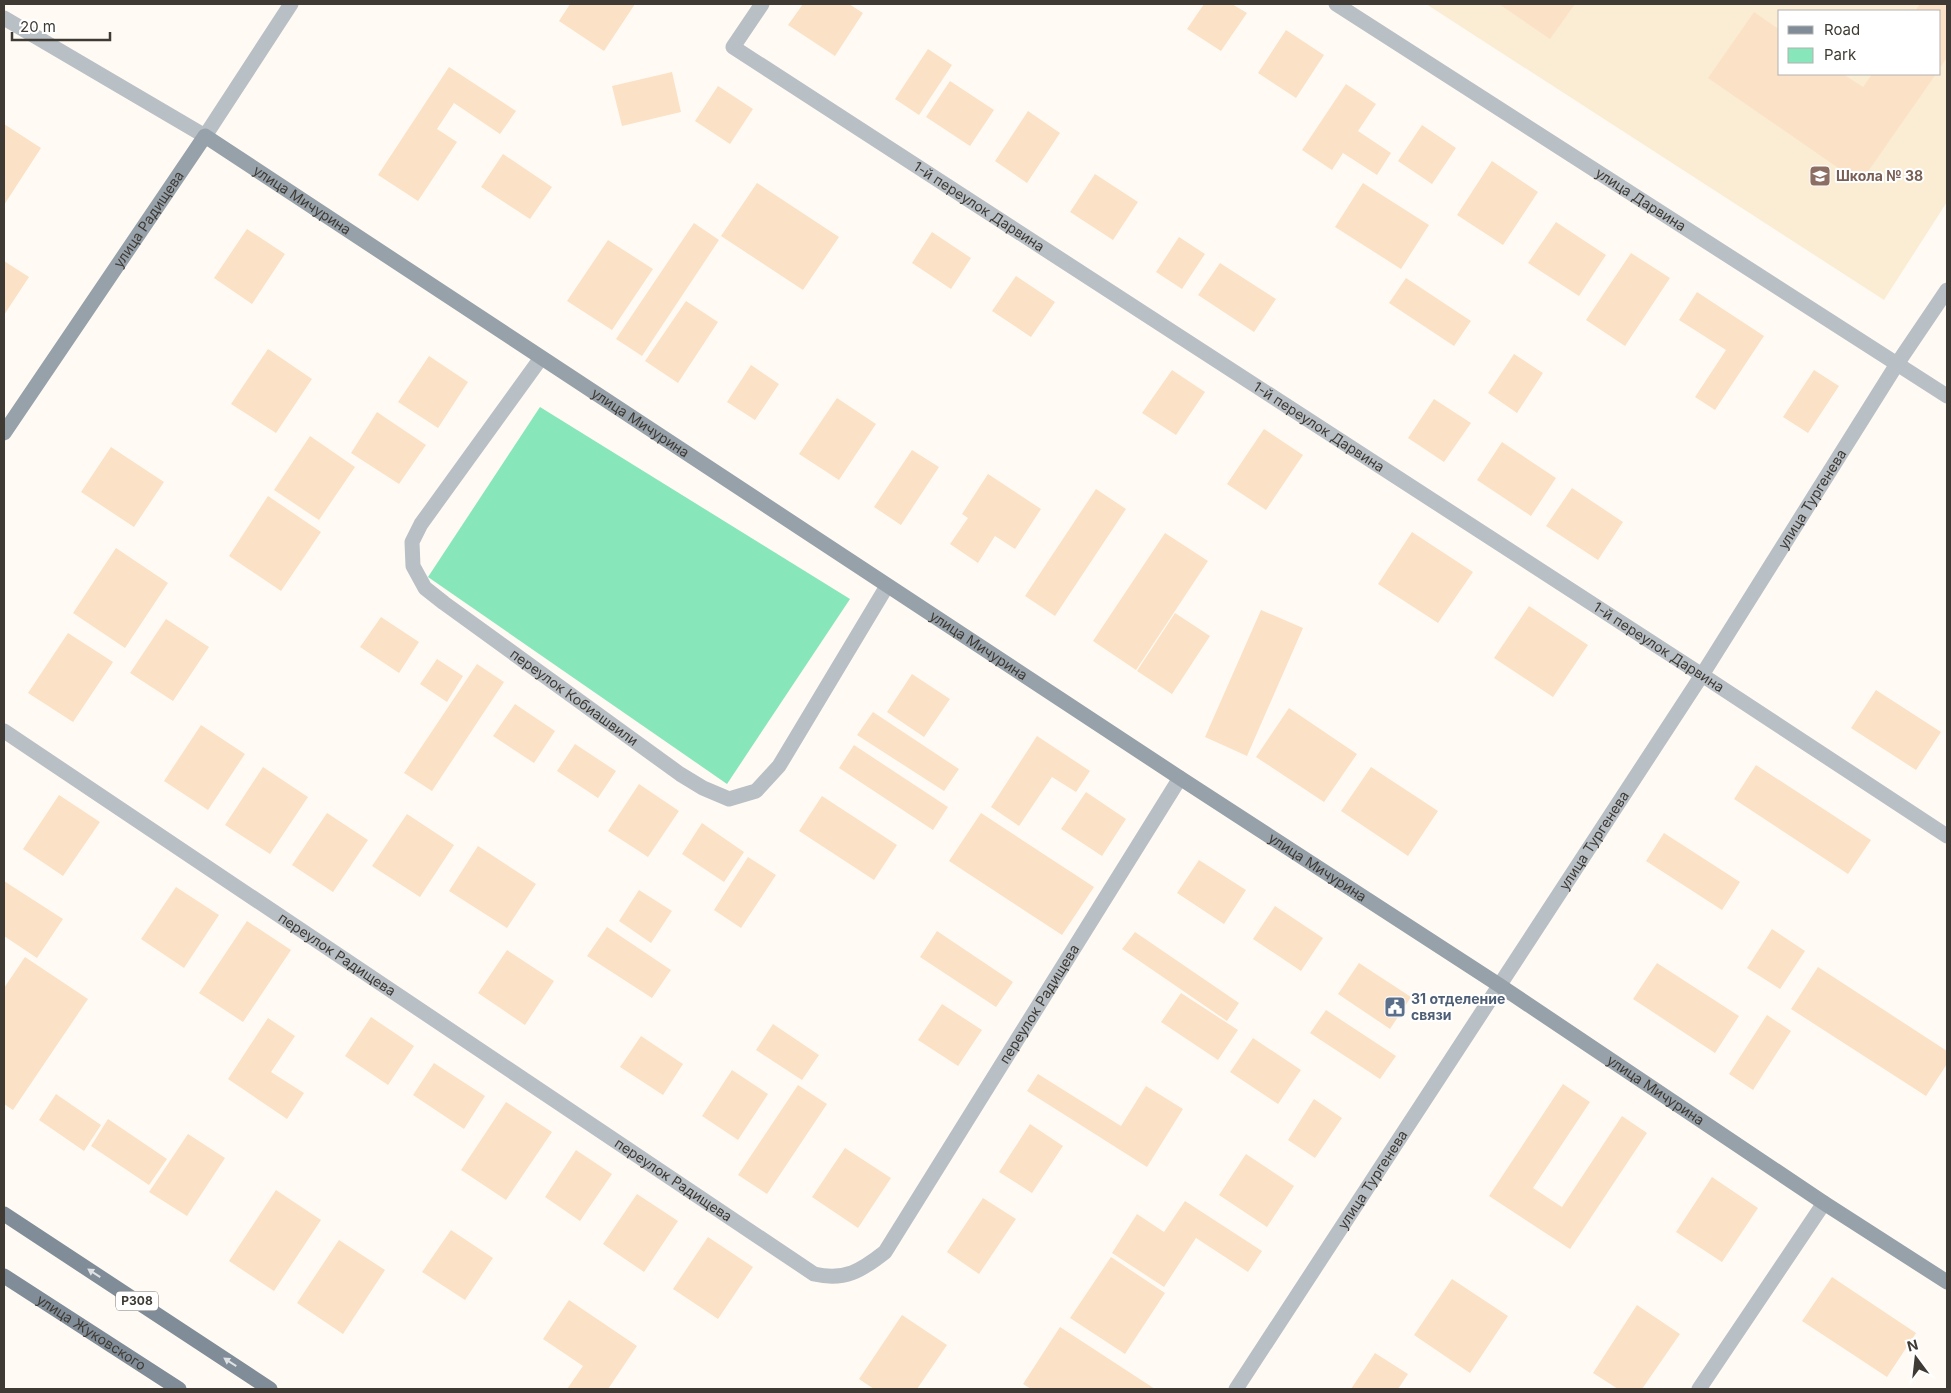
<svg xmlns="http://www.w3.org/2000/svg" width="1951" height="1393" viewBox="0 0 1951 1393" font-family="Inter,sans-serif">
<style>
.built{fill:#faedd4;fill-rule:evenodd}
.green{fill:#88e6bb}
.building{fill:#fbe1c5}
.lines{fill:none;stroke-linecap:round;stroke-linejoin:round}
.street{stroke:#b8bfc5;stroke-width:15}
.secondary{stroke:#97a1aa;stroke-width:15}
.primary{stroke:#808c97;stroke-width:15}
.oneway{fill:#dfe2e5}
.labels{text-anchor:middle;stroke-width:4;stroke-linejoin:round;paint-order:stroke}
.shield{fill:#fff;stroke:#797671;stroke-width:1}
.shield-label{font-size:12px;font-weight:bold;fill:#3f3b34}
.education-label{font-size:14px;font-weight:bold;fill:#785e54;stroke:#fff;text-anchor:start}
.street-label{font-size:14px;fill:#3f3b34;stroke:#fff}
.service-label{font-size:14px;font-weight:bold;fill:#4e5e75;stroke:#fff;text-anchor:start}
</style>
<rect width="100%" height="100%" fill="#fffbf4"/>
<!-- built -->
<path class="built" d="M1426,4h521v198l-63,98zM1780,11h160v63h-160z"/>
<!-- green -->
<path class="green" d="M540,407l310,192 -123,185 -299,-207z"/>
<!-- building -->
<path class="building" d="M570,4h65l-31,47 -45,-30z
M803,4h46l14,9 -28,43 -47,-31z
M1204,4h28l15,9 -26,38 -34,-22z
M1499,4h76l-25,35z
M1920,4h27v53l-7,11v-57h-25z
M1754,12l26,18v44h63l20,13 9,-13h64l-76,109 -152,-105z
M1286,30l38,25 -28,43 -38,-25z
M928,49l24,16 -33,50 -24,-16z
M449,67l67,44 -16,23 -46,-31 -17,26 20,13 -39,59 -40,-26z
M672,72l9,40 -59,14 -10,-40z
M950,81l44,29 -24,36 -44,-29z
M1346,84l30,20 -18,27 33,22 -14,22 -34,-22 -11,17 -30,-20z
M718,86l35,23 -23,35 -35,-23z
M1028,111l32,22 -33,50 -32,-22z
M4,124l37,24 -37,57z
M1422,125l34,23 -24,36 -34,-23z
M503,154l49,33 -22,32 -49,-32z
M1492,161l46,31 -35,53 -46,-30z
M1095,174l43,28 -25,38 -43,-28z
M757,183l82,54 -36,53 -82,-54z
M1363,183l66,42 -28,44 -66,-42z
M1556,222l50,33 -27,41 -51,-33z
M694,223l25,17 -77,116 -26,-17z
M247,229l38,25 -33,50 -38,-26z
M932,232l39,26 -20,31 -39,-26z
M1179,237l26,17 -23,35 -26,-17z
M608,240l45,29 -41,61 -45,-29z
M1631,253l39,25 -45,68 -39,-26z
M4,261l25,16 -25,38z
M1220,263l56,36 -22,33 -56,-37z
M1016,276l39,26 -24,35 -39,-26z
M1406,278l65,43 -17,25 -65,-43z
M1697,292l67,44 -49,74 -20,-13 31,-47 -47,-30z
M686,301l32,21 -40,61 -33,-22z
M268,349l44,30 -36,54 -45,-29z
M1514,354l29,19 -26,40 -29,-20z
M429,356l39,26 -30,46 -40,-26z
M751,365l28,19 -24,36 -28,-18z
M1172,370l33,22 -29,43 -34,-22z
M1814,370l25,16 -31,47 -25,-16z
M837,398l39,26 -37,56 -40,-26z
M1434,399l37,24 -27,39 -36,-24z
M377,412l49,33 -27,39 -48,-31z
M1264,429l39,26 -37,55 -39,-26z
M310,436l45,31 -36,53 -45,-30z
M1502,442l54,36 -25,38 -54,-36z
M111,447l53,35 -30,45 -53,-35z
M912,450l27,17 -38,58 -27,-18z
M988,474l53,35 -26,40 -20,-13 -17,27 -28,-19 18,-26 -6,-4z
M1572,488l51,34 -25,38 -52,-34z
M1096,489l30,20 -71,107 -30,-20z
M268,496l53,36 -40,59 -52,-35z
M1412,532l61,40 -35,51 -60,-39z
M1165,533l43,28 -72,109 -43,-29z
M116,548l52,35 -43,65 -52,-35z
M1529,606l59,39 -35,52 -59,-39z
M1261,610l42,18 -56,128 -42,-19z
M1175,613l35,23 -38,58 -35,-23z
M381,617l38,25 -20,31 -39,-26z
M166,619l43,28 -36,54 -43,-28z
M68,633l45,29 -40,60 -45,-29z
M437,659l26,17 -16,26 -27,-18z
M477,664l27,18 -72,109 -28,-18z
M912,674l38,25 -26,38 -37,-25z
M1876,690l65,42 -25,38 -65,-42z
M515,704l40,27 -21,32 -41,-27z
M1289,708l68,46 -33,48 -68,-45z
M873,712l86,57 -15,22 -87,-56z
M201,725l44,29 -37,56 -44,-29z
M1037,736l53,35 -14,21 -24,-15 -33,49 -28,-19z
M575,744l41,27 -18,27 -41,-27z
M854,745l94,62 -15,23 -94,-62z
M1756,765l115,75 -23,34 -114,-75z
M263,767l45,30 -38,57 -45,-29z
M1371,767l67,44 -30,45 -67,-45z
M639,784l40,27 -31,46 -40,-26z
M1086,792l40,27 -24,37 -41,-27z
M59,795l41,27 -37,54 -40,-27z
M822,796l75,49 -23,35 -75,-49z
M327,813l41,27 -35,52 -41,-27z
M981,813l113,74 -32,48 -113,-74z
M407,814l47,31 -34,52 -48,-31z
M702,823l42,29 -20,30 -42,-28z
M1664,833l76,49 -18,28 -76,-49z
M478,846l58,38 -29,44 -58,-37z
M748,857l28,18 -35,53 -27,-18z
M1199,860l47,30 -22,34 -47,-31z
M4,881l59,38 -26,39 -33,-22z
M176,887l43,28 -35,53 -43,-29z
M639,890l33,21 -21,32 -32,-22z
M1275,906l48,32 -22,33 -48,-32z
M247,921l44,29 -48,72 -44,-29z
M607,927l64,43 -19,28 -65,-42z
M1772,929l33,22 -25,38 -33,-21z
M937,931l76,51 -17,25 -76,-50z
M1135,932l104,71 -12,18 -105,-72z
M507,950l47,31 -29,44 -47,-32z
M25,957l63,42 -75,111 -9,-6v-116z
M1359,963l52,34 -21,32 -52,-35z
M1657,963l82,53 -24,37 -82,-54z
M1818,967l129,84v13l-21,32 -135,-87z
M1181,993l57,37 -20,30 -57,-38z
M942,1004l40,26 -24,36 -40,-26z
M1326,1010l70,46 -16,23 -70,-46z
M1767,1015l24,16 -38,59 -24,-16z
M371,1017l43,29 -26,39 -43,-29z
M268,1018l27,18 -24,36 33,21 -17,26 -59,-40z
M773,1024l46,31 -17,25 -46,-30z
M641,1036l42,28 -20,31 -43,-28z
M1253,1038l48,32 -23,34 -48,-32z
M434,1063l51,33 -21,33 -51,-34z
M732,1070l36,24 -30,46 -36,-24z
M1038,1074l83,52 25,-40 37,23 -36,58 -120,-76z
M1563,1084l27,18 -57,86 29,19 60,-91 25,17 -77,116 -81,-53z
M798,1085l29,19 -60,90 -29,-19z
M56,1094l45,31 -17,26 -45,-31z
M1314,1099l28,19 -27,40 -27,-18z
M506,1102l46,30 -46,68 -45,-30z
M108,1119l59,40 -18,26 -58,-39z
M1030,1124l33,22 -31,47 -33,-21z
M188,1134l37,24 -38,58 -38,-24z
M845,1148l46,30 -33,50 -46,-31z
M576,1150l36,24 -32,47 -35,-24z
M1246,1154l48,32 -27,41 -48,-32z
M1712,1177l46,31 -36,54 -46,-30z
M276,1190l45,30 -47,71 -45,-30z
M637,1194l41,27 -34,51 -41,-28z
M983,1198l33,21 -37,55 -32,-22z
M1185,1201l77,50 -14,21 -52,-34 -32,49 -52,-34 25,-39 27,18z
M451,1230l42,28 -28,42 -43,-28z
M708,1237l45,30 -35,52 -45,-30z
M339,1240l46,30 -42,64 -46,-31z
M1111,1257l54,36 -40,61 -55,-36z
M1832,1277l84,56 -29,44 -85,-56z
M1452,1279l56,37 -38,57 -56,-38z
M569,1300l68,46 -29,43h-41l16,-23 -40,-27z
M1637,1305l43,29 -38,55h-24l-25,-16z
M902,1315l45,30 -30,44h-43l-15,-10z
M1060,1327l95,62h-124l-8,-5z
M1375,1353l33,21 -10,15h-47z"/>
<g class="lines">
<!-- street -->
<g class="street">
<path id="s1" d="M762,4l-29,43 969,628 245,161"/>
<path id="s2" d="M1336,4l611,392"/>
<path d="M4,18l201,118 86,-132"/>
<path id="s3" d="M541,358l-120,166 -9,18 1,24 12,22 19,15 236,171 23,14 26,11 27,-8 23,-25 108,-180"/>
<path id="s4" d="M4,731l810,543c31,7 47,-3 71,-22l295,-474"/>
<path id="s5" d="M1236,1389l466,-714 195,-311 50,-74"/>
<path d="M1699,1389l125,-186"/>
</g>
<!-- secondary -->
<path class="secondary" id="s6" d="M4,433l201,-297 975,642 319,207 325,218 123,79"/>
<!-- primary -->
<g class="primary">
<path d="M4,1214l266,175"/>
<path id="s7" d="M4,1276l175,113"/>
</g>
</g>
<!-- one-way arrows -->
<defs><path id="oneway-solid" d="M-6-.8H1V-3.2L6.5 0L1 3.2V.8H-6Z" transform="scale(1.25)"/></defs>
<g class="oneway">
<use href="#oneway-solid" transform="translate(94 1273) rotate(-147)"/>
<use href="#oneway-solid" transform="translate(230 1362) rotate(-147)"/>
</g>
<!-- icons -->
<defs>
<g id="school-square" transform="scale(1.125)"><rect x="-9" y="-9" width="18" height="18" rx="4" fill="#8d6e63" stroke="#fff"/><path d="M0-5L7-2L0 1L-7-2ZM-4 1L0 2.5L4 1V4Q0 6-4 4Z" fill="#fff"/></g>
<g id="civic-square" transform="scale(1.125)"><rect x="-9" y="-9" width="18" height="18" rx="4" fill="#5c6f8a" stroke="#fff"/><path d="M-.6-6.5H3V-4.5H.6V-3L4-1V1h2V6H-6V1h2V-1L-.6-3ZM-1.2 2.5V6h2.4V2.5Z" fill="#fff"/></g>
</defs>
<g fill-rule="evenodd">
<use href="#school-square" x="1820" y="176"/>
<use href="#civic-square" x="1395" y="1007"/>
</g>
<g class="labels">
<!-- shield labels -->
<rect class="shield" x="116" y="1291.5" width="42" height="19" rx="4"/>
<g class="shield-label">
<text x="137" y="1305">P308</text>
</g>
<!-- education labels -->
<g class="education-label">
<text x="1836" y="181">Школа № 38</text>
</g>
<!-- street labels -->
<g class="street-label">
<text dy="5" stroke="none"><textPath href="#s6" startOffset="475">улица Мичурина</textPath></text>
<text dy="5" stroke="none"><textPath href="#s2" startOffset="362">улица Дарвина</textPath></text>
<text dy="5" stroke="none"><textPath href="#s1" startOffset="345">1-й переулок Дарвина</textPath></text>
<text dy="5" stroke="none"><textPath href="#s6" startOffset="258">улица Радищева</textPath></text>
<text dy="5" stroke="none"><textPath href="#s6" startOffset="880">улица Мичурина</textPath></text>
<text dy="5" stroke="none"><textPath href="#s1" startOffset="750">1-й переулок Дарвина</textPath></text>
<text dy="5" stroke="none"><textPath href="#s5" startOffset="1060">улица Тургенева</textPath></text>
<text dy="5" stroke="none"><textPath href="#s6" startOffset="1285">улица Мичурина</textPath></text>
<text dy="5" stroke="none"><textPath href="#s1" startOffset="1155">1-й переулок Дарвина</textPath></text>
<text dy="5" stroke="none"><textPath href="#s3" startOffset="459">переулок Кобиашвили</textPath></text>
<text dy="5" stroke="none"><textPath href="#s5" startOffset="655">улица Тургенева</textPath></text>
<text dy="5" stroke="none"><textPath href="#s6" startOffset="1690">улица Мичурина</textPath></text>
<text dy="5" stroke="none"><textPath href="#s4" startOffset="401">переулок Радищева</textPath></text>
<text dy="5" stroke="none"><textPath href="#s4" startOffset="1345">переулок Радищева</textPath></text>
<text dy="5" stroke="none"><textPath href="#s6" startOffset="2095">улица Мичурина</textPath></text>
<text dy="5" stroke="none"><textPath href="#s4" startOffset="806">переулок Радищева</textPath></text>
<text dy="5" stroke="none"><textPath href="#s5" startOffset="250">улица Тургенева</textPath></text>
<text dy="5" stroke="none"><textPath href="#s7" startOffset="104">улица Жуковского</textPath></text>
</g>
<!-- service labels -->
<g class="service-label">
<text x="1411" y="1004">31 отделение<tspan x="1411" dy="16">связи</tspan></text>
</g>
</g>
<!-- border -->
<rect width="1951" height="1393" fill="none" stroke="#3f3b34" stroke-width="10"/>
<!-- legend -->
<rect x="1778" y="10" width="162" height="65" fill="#ffffff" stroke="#b2b1ae"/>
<rect x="1788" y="26" width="25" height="8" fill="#808c97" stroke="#b2b1ae"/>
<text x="1824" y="35" font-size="15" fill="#3f3b34">Road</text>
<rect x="1788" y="48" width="25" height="15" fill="#88e6bb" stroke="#b2b1ae"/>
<text x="1824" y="60" font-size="15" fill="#3f3b34">Park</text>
<!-- north arrow -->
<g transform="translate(1916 1358) rotate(345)" stroke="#ffffff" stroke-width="4" paint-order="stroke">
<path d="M0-4L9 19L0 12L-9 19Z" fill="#3f3b34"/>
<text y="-8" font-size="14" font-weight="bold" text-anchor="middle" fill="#3f3b34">N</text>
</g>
<!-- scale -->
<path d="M12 32v8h98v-8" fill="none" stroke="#3f3b34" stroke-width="2.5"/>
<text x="20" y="32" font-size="15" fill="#3f3b34" stroke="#ffffff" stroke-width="4" paint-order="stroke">20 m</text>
</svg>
